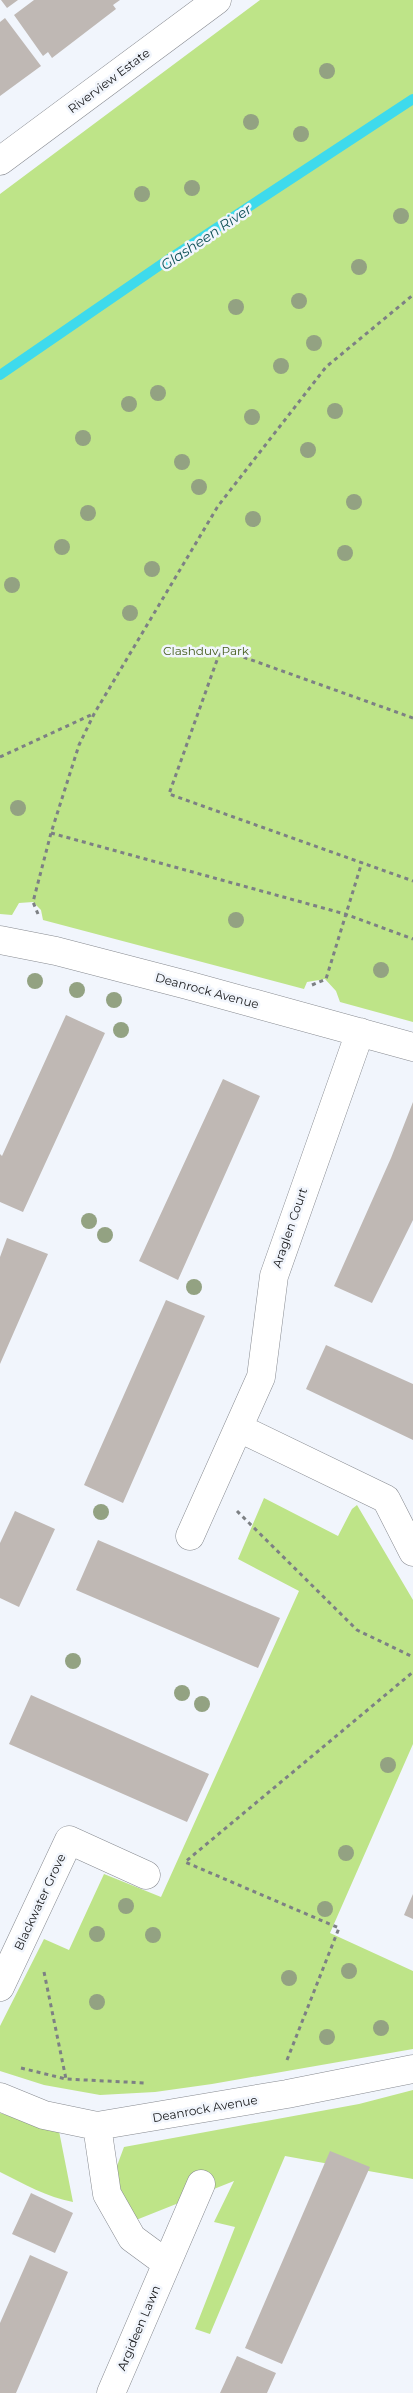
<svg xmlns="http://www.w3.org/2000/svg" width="413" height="2393" viewBox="0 0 413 2393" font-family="Montserrat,sans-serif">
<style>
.green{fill:#bee488}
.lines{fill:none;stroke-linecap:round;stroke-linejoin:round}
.stream{stroke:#3edaec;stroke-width:10}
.building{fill:#bfb8b4}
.minor-casing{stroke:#878a90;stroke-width:29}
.path{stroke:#7d8084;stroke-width:3;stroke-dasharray:4 4;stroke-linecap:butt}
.minor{stroke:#fff;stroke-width:28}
.tree{fill:#93a282}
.labels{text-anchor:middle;stroke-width:5;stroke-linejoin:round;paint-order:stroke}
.street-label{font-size:12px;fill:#17181a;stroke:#f1f5fc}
.park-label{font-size:12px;fill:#465e1e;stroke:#f1f5fc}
.water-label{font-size:14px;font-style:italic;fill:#115259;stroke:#f1f5fc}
</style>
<rect width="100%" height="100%" fill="#f1f5fc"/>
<!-- green -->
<path class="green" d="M260,0h153v1022l-73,-20 -4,-11 -11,-12 -18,3 -3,7 -261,-69 -2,-10 -8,-8 -14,1 -7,12 -12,-1v-720z
M264,1498l74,38 14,-27 5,-4 56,95v144l-83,189 83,38v78l-201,35 -57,8 -55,3 -56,-10 -44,-14v-45l44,-87 25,11 35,-76 57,23 138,-306 -61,-32z
M413,2090v89l-128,-23 -75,178 -15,-5 40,-102 -21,-5 20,-41 -103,41 -23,-32 16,-43 235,-43z
M0,2113l59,18 14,71c-26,-5 -49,-18 -73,-30z"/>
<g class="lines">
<!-- stream -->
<path class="stream" d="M0,375l169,-116 244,-160"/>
</g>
<!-- building -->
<path class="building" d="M1,0h17l-11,8z
M34,0h86l-7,5 3,4 -64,49 -4,-6 -5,4 -29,-41z
M5,18l36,48 -41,30v-74z
M66,1015l39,18 -82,179 -23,-10v-48l2,2z
M223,1079l37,17 -82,184 -39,-19z
M413,1102v118l-41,83 -38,-17 57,-128z
M7,1238l41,16 -48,110v-107z
M166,1300l39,16 -82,187 -39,-18z
M326,1345l87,39v56l-107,-51z
M15,1511l40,18 -36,78 -19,-9v-55z
M98,1540l182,78 -22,50 -182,-78z
M31,1695l178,79 -22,48 -178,-78z
M413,1894v25l-9,-4z
M330,2151l40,16 -88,197 -37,-16z
M31,2193l42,20 -18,40 -43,-19z
M30,2255l38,17 -52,121h-16v-70z
M237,2356l39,17 -9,20h-47z"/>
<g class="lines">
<!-- minor casing -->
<g class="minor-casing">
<path id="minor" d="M0,161l217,-161
M0,940l56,11 131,34 226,62
M239,1428l147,71 27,53
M190,1536l71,-159 13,-101 86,-244
M0,1987l69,-147 77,35
M0,2097l44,18 53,11 190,-32 126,-25
M97,2126l10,68 25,44 34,25
M111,2393l90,-209"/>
</g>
<!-- path -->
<path class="path" d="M413,718l-192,-69 -52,145 244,87
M0,757l93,-43
M51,833l294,81 68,25
M38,914l-5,-12 18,-69 28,-88 15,-31 124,-208 108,-139 87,-72
M312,985l14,-6 36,-117
M237,1511l120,119 56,27
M44,1972l22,107
M287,2060l52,-132 -154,-66 228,-190
M21,2068l45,11 80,4"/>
<!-- minor -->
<use href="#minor" class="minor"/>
</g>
<!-- trees -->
<g class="tree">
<circle cx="327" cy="71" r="8"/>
<circle cx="251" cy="122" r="8"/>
<circle cx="301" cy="134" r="8"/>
<circle cx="192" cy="188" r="8"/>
<circle cx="142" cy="194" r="8"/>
<circle cx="401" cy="216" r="8"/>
<circle cx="359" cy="267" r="8"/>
<circle cx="299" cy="301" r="8"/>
<circle cx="236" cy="307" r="8"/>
<circle cx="314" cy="343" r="8"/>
<circle cx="281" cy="366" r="8"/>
<circle cx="158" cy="393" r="8"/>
<circle cx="129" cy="404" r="8"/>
<circle cx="335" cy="411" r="8"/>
<circle cx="252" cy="417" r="8"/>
<circle cx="83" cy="438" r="8"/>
<circle cx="308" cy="450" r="8"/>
<circle cx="182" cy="462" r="8"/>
<circle cx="199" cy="487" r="8"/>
<circle cx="354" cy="502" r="8"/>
<circle cx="88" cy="513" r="8"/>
<circle cx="253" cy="519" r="8"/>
<circle cx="62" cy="547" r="8"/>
<circle cx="345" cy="553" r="8"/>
<circle cx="152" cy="569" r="8"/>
<circle cx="12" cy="585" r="8"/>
<circle cx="130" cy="613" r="8"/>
<circle cx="18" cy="808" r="8"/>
<circle cx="236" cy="920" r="8"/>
<circle cx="381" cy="970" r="8"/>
<circle cx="35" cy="981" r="8"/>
<circle cx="77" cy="990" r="8"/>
<circle cx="114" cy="1000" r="8"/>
<circle cx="121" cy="1030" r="8"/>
<circle cx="89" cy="1221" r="8"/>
<circle cx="105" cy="1235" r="8"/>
<circle cx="194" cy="1287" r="8"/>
<circle cx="101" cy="1512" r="8"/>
<circle cx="73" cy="1661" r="8"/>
<circle cx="182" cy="1693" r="8"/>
<circle cx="202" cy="1704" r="8"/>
<circle cx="388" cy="1765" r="8"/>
<circle cx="346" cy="1853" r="8"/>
<circle cx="126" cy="1906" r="8"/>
<circle cx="325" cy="1909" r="8"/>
<circle cx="97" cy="1934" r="8"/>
<circle cx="153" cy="1935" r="8"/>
<circle cx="349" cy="1971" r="8"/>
<circle cx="289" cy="1978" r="8"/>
<circle cx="97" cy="2002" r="8"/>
<circle cx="381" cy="2028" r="8"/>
<circle cx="327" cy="2037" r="8"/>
</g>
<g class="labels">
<!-- street labels -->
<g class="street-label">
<text transform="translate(109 81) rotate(-37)" y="4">Riverview Estate</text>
<text transform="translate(207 991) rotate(15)" y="4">Deanrock Avenue</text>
<text transform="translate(290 1228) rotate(-71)" y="4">Araglen Court</text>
<text transform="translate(40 1902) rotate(-65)" y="4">Blackwater Grove</text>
<text transform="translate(205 2109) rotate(-10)" y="4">Deanrock Avenue</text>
<text transform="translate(139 2328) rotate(-67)" y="4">Argideen Lawn</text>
</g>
<!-- park labels -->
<g class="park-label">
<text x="206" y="655">Clashduv Park</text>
</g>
<!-- water labels -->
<g class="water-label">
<text transform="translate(206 237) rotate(-34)" y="5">Glasheen River</text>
</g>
</g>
</svg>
